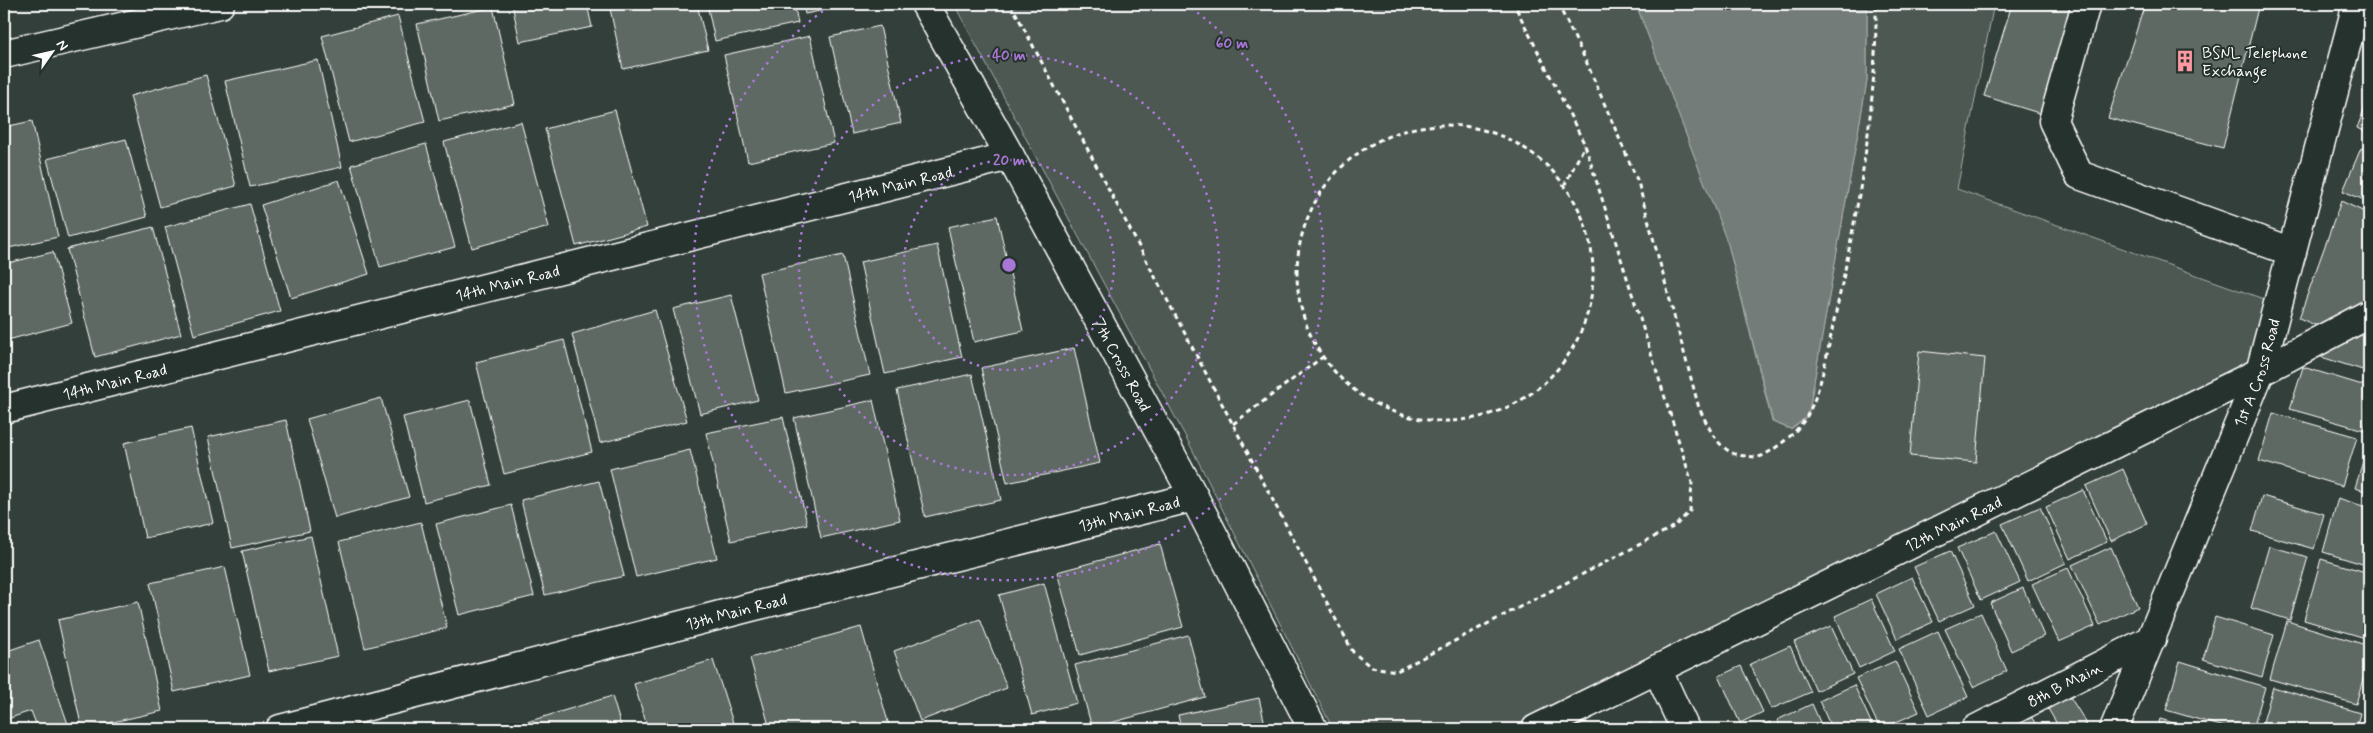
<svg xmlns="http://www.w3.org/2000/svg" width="2373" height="733" viewBox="0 0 2373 733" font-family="Mynerve,sans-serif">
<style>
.green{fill:#4d5853;stroke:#a6aca9}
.water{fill:#737b78;stroke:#abb0ae}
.building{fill:#5f6964;stroke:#fff}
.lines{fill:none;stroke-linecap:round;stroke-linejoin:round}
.minor-casing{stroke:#fff;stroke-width:31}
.path{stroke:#fff;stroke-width:3;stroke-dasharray:5 4;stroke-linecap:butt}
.minor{stroke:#26332d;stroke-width:28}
.ring{fill:none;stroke:#a976d5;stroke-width:2.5;stroke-dasharray:2.5 5}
.labels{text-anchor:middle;stroke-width:4;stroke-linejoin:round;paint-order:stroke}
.poi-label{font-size:16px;fill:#fff;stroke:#26332d;text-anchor:start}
.street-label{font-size:16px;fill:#fff;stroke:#26332d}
.centre{fill:#a976d5;stroke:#26332d;stroke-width:2.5}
.ring-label{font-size:15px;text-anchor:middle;font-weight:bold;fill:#a976d5;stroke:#26332d;stroke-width:4;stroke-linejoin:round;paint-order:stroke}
</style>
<rect width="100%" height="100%" fill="#333f3a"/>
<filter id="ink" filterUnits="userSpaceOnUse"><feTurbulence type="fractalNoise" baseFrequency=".02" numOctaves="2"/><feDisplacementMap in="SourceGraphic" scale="10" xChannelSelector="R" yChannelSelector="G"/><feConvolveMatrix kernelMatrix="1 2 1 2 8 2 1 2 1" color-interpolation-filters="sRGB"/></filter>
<g filter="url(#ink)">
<!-- green -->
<path class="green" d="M954,4h682l92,240 44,178 18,7 18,-13 59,-335v-77h127l-37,185 315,113 -21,75 -709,352h-209l-144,-286z"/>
<!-- water -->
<path class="water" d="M1636,4h231v77l-59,335 -17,13 -18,-7 -45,-178z"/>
<!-- building -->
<path class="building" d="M4,4h10l1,2 -11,3z
M512,4h75l5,23 -72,15z
M609,4h88l11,46 -85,19z
M707,4h87l4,19 -83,18z
M803,4h51l-49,10z
M2012,4h63l-33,110 -58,-18z
M2145,4h114l-36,144 -115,-30z
M493,7l22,97 -76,17 -22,-97z
M398,16l27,106 -76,20 -27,-106z
M880,26l21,97 -49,11 -22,-97z
M810,36l24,107 -86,19 -24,-107z
M318,60l24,107 -92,20 -25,-106z
M206,75l30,111 -76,21 -30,-111z
M2369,97v37l-12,-6z
M615,110l32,117 -71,19 -31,-117z
M32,121l26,116 -54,12v-122z
M521,122l28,105 -77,21 -28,-106z
M126,139l21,78 -79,21 -21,-79z
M426,144l29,103 -75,20 -29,-102z
M2361,148l8,3v51l-26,-11z
M339,180l30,94 -78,24 -30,-93z
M2341,201l28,13v94l-36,25 -34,-15z
M250,204l30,107 -86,24 -29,-108z
M997,216l26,115 -49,11 -26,-115z
M153,227l28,107 -86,23 -28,-108z
M937,245l25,112 -77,17 -25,-112z
M53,252l19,71 -68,18v-77z
M843,255l27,120 -84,18 -27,-120z
M731,295l27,105 -58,14 -27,-105z
M655,310l32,111 -87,22 -28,-109z
M2369,326v46l-51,-16z
M564,340l28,112 -88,22 -28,-112z
M1074,348l26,115 -93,20 -26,-115z
M1919,351l66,7 -9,104 -66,-6z
M2303,367l66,20v24l-5,19 -74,-21z
M972,374l29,126 -76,17 -28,-127z
M381,398l28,99 -74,21 -28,-99z
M470,400l21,85 -67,17 -21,-85z
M873,400l27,120 -79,18 -27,-120z
M2273,413l84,24 -15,49 -83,-25z
M783,417l24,107 -76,17 -25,-108z
M286,420l24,111 -78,17 -24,-111z
M191,428l22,95 -68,15 -21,-95z
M2368,444h1v48l-14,-4z
M690,450l27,108 -81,19 -26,-108z
M2123,469l24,55 -36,17 -25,-55z
M599,481l25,95 -79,19 -24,-95z
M2083,490l24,52 -37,17 -24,-52z
M2262,496l62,18 -10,35 -62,-18z
M2338,498l31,10v58l-46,-14z
M511,505l23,91 -75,19 -23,-91z
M2040,507l26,56 -38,18 -26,-57z
M421,522l26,106 -82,20 -26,-106z
M1996,531l24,51 -39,18 -24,-52z
M311,536l27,120 -69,15 -27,-120z
M1160,544l23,83 -103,28 -23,-83z
M2269,546l39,11 -18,63 -39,-12z
M2111,547l27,60 -38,18 -28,-60z
M1950,551l25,54 -36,16 -25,-54z
M2321,559l48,14v66l-65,-19z
M225,567l25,108 -76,17 -24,-109z
M2068,568l27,58 -36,16 -27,-58z
M1912,577l21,45 -36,17 -21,-45z
M1044,583l33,120 -45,12 -33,-120z
M2023,588l21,48 -33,15 -21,-48z
M1871,599l24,52 -36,17 -24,-52z
M138,602l24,109 -80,18 -24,-109z
M1981,613l26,58 -34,16 -28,-58z
M2215,617l59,18 -12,42 -59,-18z
M980,619l27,69 -87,33 -26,-70z
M2287,621l82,25v11l-13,47 -86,-25z
M1831,626l22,48 -37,17 -22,-49z
M861,627l29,102h-120l-20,-71z
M1938,631l30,66 -39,18 -30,-66z
M1188,635l17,62 -113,31 -17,-63z
M39,640l30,87 -6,2h-25l-7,-18 -27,9v-68z
M1790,646l21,46 -40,17 -21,-45z
M713,660l22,69h-87l-14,-45z
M1895,661l24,51 -39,17 -24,-51z
M2180,661l85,26 -12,42h-22l-65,-19z
M1741,666l22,46 -23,11 -21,-47z
M1854,685l20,44h-42l-13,-28z
M2273,687l87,26 -4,16h-95z
M2065,689l22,35 -8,5h-19l-16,-27z
M612,696l10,33h-104l-1,-4z
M1259,698l7,31h-85l-3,-14z
M1812,704l11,25h-41l-5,-9z
M2028,712l11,17h-39z
M2160,719l34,10h-37z
M1770,722l3,7h-19z
M1651,723l3,6h-16z"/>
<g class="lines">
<!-- minor casing -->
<g class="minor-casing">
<g id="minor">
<path id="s1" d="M925,4l85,152 184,341 119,232"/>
<path d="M2086,4l-33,117 26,54 213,77"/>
<path d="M4,54l216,-50"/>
<path id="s2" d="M4,409l1006,-253"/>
<path d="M1657,669l28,60"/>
<path id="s3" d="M280,729l471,-122 443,-110"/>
<path id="s4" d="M1536,729l724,-357 109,-58"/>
<path id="s5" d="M1976,729l176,-90"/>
<path id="s6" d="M2114,729l146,-357 97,-368"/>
</g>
</g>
<!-- path -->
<path class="path" d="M1011,4l342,648 18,15 26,4 278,-145 15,-15 2,-28 -107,-338 -71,-141
M1558,4l28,57 52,121 61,226c11,21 20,47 47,48 7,1 12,2 18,-1 17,-10 35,-24 44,-41 16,-31 20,-69 28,-102 22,-101 41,-205 40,-308
M1297 273a148 148 0 1 1 296 0a148 148 0 1 1-296 0Z
M1564,186l21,-41
M1233,424l91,-68"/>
<!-- minor -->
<use href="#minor" class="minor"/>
</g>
</g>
<!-- distance rings -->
<g class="ring">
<circle cx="1009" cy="265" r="105"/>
<circle cx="1009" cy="265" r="210"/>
<path d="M1185 4A315 315 0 1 1 833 4"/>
</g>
<!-- icons -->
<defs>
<g id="building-bare" transform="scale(1.725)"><path d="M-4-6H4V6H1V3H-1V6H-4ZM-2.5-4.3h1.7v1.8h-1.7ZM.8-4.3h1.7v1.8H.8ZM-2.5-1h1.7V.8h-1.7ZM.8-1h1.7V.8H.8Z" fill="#ff9aa2" stroke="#26332d" stroke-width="2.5" paint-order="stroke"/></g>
</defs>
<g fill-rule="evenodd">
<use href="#building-bare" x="2185" y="61"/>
</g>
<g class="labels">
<!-- poi labels -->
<g class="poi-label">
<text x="2202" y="58">BSNL Telephone<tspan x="2202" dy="18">Exchange</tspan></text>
</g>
<!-- street labels -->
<g class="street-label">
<text dy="6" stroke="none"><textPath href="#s2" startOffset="924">14th Main Road</textPath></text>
<text dy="6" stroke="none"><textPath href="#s2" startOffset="519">14th Main Road</textPath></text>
<text dy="6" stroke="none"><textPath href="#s1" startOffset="411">7th Cross Road</textPath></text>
<text dy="6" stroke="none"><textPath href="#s6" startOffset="384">1st A Cross Road</textPath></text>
<text dy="6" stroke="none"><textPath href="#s2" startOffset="114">14th Main Road</textPath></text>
<text dy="6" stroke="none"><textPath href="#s3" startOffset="876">13th Main Road</textPath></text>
<text dy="6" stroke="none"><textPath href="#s4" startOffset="465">12th Main Road</textPath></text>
<text dy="6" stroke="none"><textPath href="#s3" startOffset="471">13th Main Road</textPath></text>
<text dy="6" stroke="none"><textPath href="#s5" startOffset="99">8th B Main</textPath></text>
</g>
</g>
<circle cx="1009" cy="265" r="8" class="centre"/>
<g class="ring-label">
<text x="1232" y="48">60 m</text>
<text x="1009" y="60">40 m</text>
<text x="1009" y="165">20 m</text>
</g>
<!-- margin -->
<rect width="2373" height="733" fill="none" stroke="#26332d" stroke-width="20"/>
<rect x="10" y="10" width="2353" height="713" fill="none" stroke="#fff" stroke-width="2" filter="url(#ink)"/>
<!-- north arrow -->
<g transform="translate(52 52) rotate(56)" stroke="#26332d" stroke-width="4" paint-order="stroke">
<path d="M0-4L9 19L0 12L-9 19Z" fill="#ffffff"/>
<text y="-8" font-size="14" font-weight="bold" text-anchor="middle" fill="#ffffff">N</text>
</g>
</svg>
